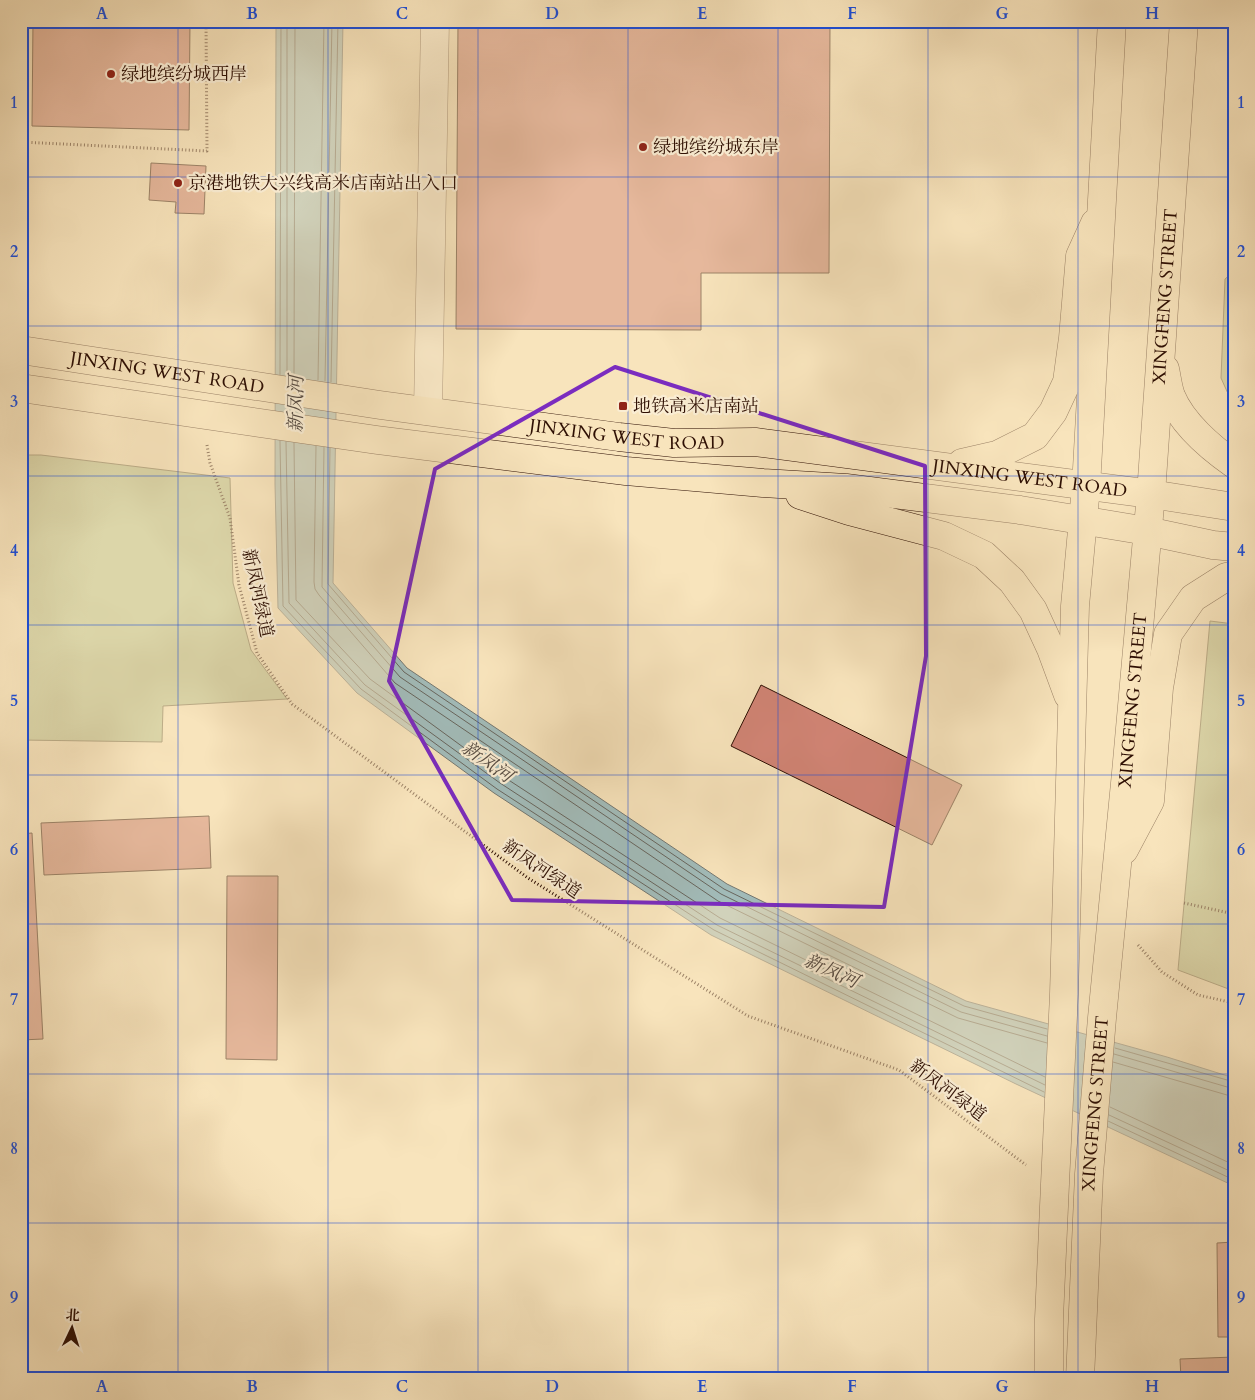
<svg xmlns="http://www.w3.org/2000/svg" width="1255" height="1400" viewBox="0 0 1255 1400" font-family="Cardo,'Noto Serif SC',serif">
<style>
.green{fill:#bbc592;stroke:#746a4a}
.water{fill:#a2bcba;stroke:#747771}
.lines{fill:none;stroke-linecap:round;stroke-linejoin:round}
.shore{stroke:#68665e;stroke-width:1}
.building{fill:#d18475;stroke:#2e0f03}
.minor-casing{stroke:#604431;stroke-width:29}
.major-casing{stroke:#2e0f03;stroke-width:29}
.path{stroke:#2e0f03;stroke-width:3;stroke-dasharray:1 2.5;stroke-linecap:butt}
.minor{stroke:#faedd3;stroke-width:28}
.major{stroke:#f8e4bc;stroke-width:28}
.marked{fill:none;stroke:#7b2cbf;stroke-width:4;stroke-linejoin:round}
.grid{fill:none;stroke:#1d4ed8;stroke-width:1;stroke-opacity:0.55}
.poi-dot{fill:#8f2418;stroke:#faedd3;stroke-width:2}
.labels{text-anchor:middle;stroke-width:4.5;stroke-linejoin:round;paint-order:stroke}
.poi-label{font-size:18px;fill:#2e0f03;stroke:#faedd3;text-anchor:start}
.street-label{font-size:18px;fill:#2e0f03;stroke:#faedd3}
.water-label{font-size:19px;font-style:italic;fill:#574c43;stroke:#faedd3}
.neatline{fill:none;stroke:#1d4ed8;stroke-width:2}
.grid-label{font-size:16px;text-anchor:middle;font-weight:bold;fill:#1d4ed8}
</style>
<rect width="100%" height="100%" fill="#f8e4bc"/>
<filter id="stains"><feTurbulence type="fractalNoise" baseFrequency=".004" numOctaves="4"/><feColorMatrix values="0 0 0 0 .2 0 0 0 0 .09 0 0 0 0 .02 0 0 0 .5 -.17"/></filter>
<radialGradient id="worn" r=".72"><stop offset=".6" stop-color="#630" stop-opacity="0"/><stop offset="1" stop-color="#630" stop-opacity=".3"/></radialGradient>
<!-- green -->
<path class="green" d="M1231,274l3,1v132l-13,-29 4,-99z
M21,455h20l189,23 3,105 18,67 36,49 -124,7 -1,36 -141,-2z
M1210,621l24,3v367l-56,-21z"/>
<!-- water -->
<path class="water" d="M276,21h67l-10,562 74,85 320,216 239,117 201,56 67,21v108l-218,-102 -305,-149 -217,-142 -137,-100 -79,-85 -3,-124z"/>
<g class="lines">
<!-- shore -->
<path class="shore" d="M280,375l1,-354
M287,376v-355
M294,377l1,-356
M318,380l6,-359
M325,381l7,-360
M331,382l7,-361
M280,441l3,165 78,83 136,100 217,141 330,162
M286,442l3,161 76,82 135,98 217,142 328,160
M294,443l2,157 74,79 134,98 216,141 325,159
M316,446l-2,136 1,7 4,6 76,88 323,218 240,117 89,25
M324,447l-2,140 78,90 321,217 240,118 86,24
M330,448l-2,136 76,88 320,217 240,117 83,23
M1115,1048l119,34
M1114,1054l120,35
M1113,1062l114,33 7,1
M1110,1107l124,58
M1109,1115l125,58
M1108,1121l126,59"/>
</g>
<!-- building -->
<path class="building" d="M33,21h157l-1,109 -157,-4z
M458,21h372l-1,252h-128v57l-245,-1z
M151,163l55,3 -2,48 -29,-1 1,-11 -27,-2z
M761,685l201,100 -30,60 -201,-99z
M209,816l2,52 -167,7 -3,-52z
M32,833l11,206 -22,1v-206z
M227,876h51l-1,184 -51,-1z
M1234,1242v95h-16l-1,-94z
M1234,1357v22h-53l-1,-20z"/>
<g class="lines">
<!-- minor casing -->
<g class="minor-casing">
<path id="minor" d="M428,411l7,-390"/>
</g>
<!-- major casing -->
<g class="major-casing">
<g id="major">
<path id="s1" d="M21,350l359,55 239,32 55,6 81,-1 396,52 83,13"/>
<path d="M1165,369c2,9 3,19 6,27 11,27 40,52 63,68"/>
<path d="M21,388l356,52 249,31 137,12 83,5 174,22 127,21 66,14 21,2"/>
<path d="M962,463l35,-8 38,-19 18,-24 14,-30 6,-44 7,-82 15,-33"/>
<path d="M800,495l49,16 95,25 40,19 28,26 21,29 18,39 17,46"/>
<path d="M1124,850l26,-49 9,-113 9,-54 25,-36 33,-21 8,-2"/>
<path d="M1049,1379v-60l6,-135 9,-190 11,-388 11,-119 26,-466"/>
<path id="s2" d="M1080,1379l9,-205 13,-156 24,-245 25,-279 33,-473"/>
</g>
</g>
<!-- path -->
<path class="path" d="M21,142l186,9 -1,-130
M207,445l3,18 20,55 9,67 18,68 35,51 236,174 220,138 151,54 127,95
M1184,903l50,11
M1138,945l24,27 36,23 36,8"/>
<!-- minor -->
<use href="#minor" class="minor"/>
<!-- major -->
<use href="#major" class="major"/>
</g>
<!-- marked area -->
<path d="M0 0H1255V1400H0ZM615,367l310,99 1,190 -42,251 -372,-7 -123,-219 46,-212z" fill="#f8e4bc" fill-opacity=".55" fill-rule="evenodd"/>
<path class="marked" d="M615,367l310,99 1,190 -42,251 -372,-7 -123,-219 46,-212z"/>
<!-- grid -->
<path class="grid" d="M178,21v1358M328,21v1358M478,21v1358M628,21v1358M778,21v1358M928,21v1358M1078,21v1358M21,177h1213M21,326h1213M21,476h1213M21,625h1213M21,775h1213M21,924h1213M21,1074h1213M21,1223h1213"/>
<!-- markers -->
<g class="poi-dot">
<circle cx="111" cy="74" r="5"/>
<circle cx="643" cy="147" r="5"/>
<circle cx="178" cy="183" r="5"/>
<rect x="618" y="401" width="10" height="10" rx="2.5"/>
</g>
<g class="labels">
<!-- poi labels -->
<g class="poi-label">
<text x="121" y="80">绿地缤纷城西岸</text>
<text x="653" y="153">绿地缤纷城东岸</text>
<text x="188" y="189">京港地铁大兴线高米店南站出入口</text>
<text x="633" y="412">地铁高米店南站</text>
</g>
<!-- street labels -->
<g class="street-label">
<text dy="6" stroke="none"><textPath href="#s2" startOffset="1086">XINGFENG STREET</textPath></text>
<text dy="6" stroke="none"><textPath href="#s1" startOffset="148">JINXING WEST ROAD</textPath></text>
<text dy="6" stroke="none"><textPath href="#s1" startOffset="612">JINXING WEST ROAD</textPath></text>
<text dy="6" stroke="none"><textPath href="#s1" startOffset="1018">JINXING WEST ROAD</textPath></text>
<text transform="translate(258 593) rotate(78)" y="6">新凤河绿道</text>
<text dy="6" stroke="none"><textPath href="#s2" startOffset="681">XINGFENG STREET</textPath></text>
<text transform="translate(542 869) rotate(34)" y="6">新凤河绿道</text>
<text transform="translate(948 1090) rotate(37)" y="6">新凤河绿道</text>
<text dy="6" stroke="none"><textPath href="#s2" startOffset="276">XINGFENG STREET</textPath></text>
</g>
<!-- water labels -->
<g class="water-label">
<text transform="translate(295 404) rotate(-89)" y="7">新凤河</text>
<text transform="translate(488 761) rotate(35)" y="7">新凤河</text>
<text transform="translate(832 970) rotate(24)" y="7">新凤河</text>
</g>
</g>
<!-- margin -->
<rect width="1255" height="1400" fill="none" stroke="#f8e4bc" stroke-width="55"/>
<!-- north arrow -->
<g transform="translate(72 1328) rotate(4)" stroke="#faedd3" stroke-width="4" paint-order="stroke">
<path d="M0-4L9 19L0 12L-9 19Z" fill="#2e0f03"/>
<text y="-8" font-size="14" font-weight="bold" text-anchor="middle" fill="#2e0f03">北</text>
</g>
<rect x="28" y="28" width="1200" height="1344" class="neatline"/>
<g class="grid-label">
<text x="102" y="19">A</text>
<text x="252" y="19">B</text>
<text x="402" y="19">C</text>
<text x="552" y="19">D</text>
<text x="702" y="19">E</text>
<text x="852" y="19">F</text>
<text x="1002" y="19">G</text>
<text x="1152" y="19">H</text>
<text x="14" y="108">1</text>
<text x="1241" y="108">1</text>
<text x="14" y="257">2</text>
<text x="1241" y="257">2</text>
<text x="14" y="407">3</text>
<text x="1241" y="407">3</text>
<text x="14" y="556">4</text>
<text x="1241" y="556">4</text>
<text x="14" y="706">5</text>
<text x="1241" y="706">5</text>
<text x="14" y="855">6</text>
<text x="1241" y="855">6</text>
<text x="14" y="1005">7</text>
<text x="1241" y="1005">7</text>
<text x="14" y="1154">8</text>
<text x="1241" y="1154">8</text>
<text x="14" y="1303">9</text>
<text x="1241" y="1303">9</text>
<text x="102" y="1392">A</text>
<text x="252" y="1392">B</text>
<text x="402" y="1392">C</text>
<text x="552" y="1392">D</text>
<text x="702" y="1392">E</text>
<text x="852" y="1392">F</text>
<text x="1002" y="1392">G</text>
<text x="1152" y="1392">H</text>
</g>
<rect width="100%" height="100%" filter="url(#stains)"/>
<rect width="100%" height="100%" fill="url(#worn)"/>
</svg>
